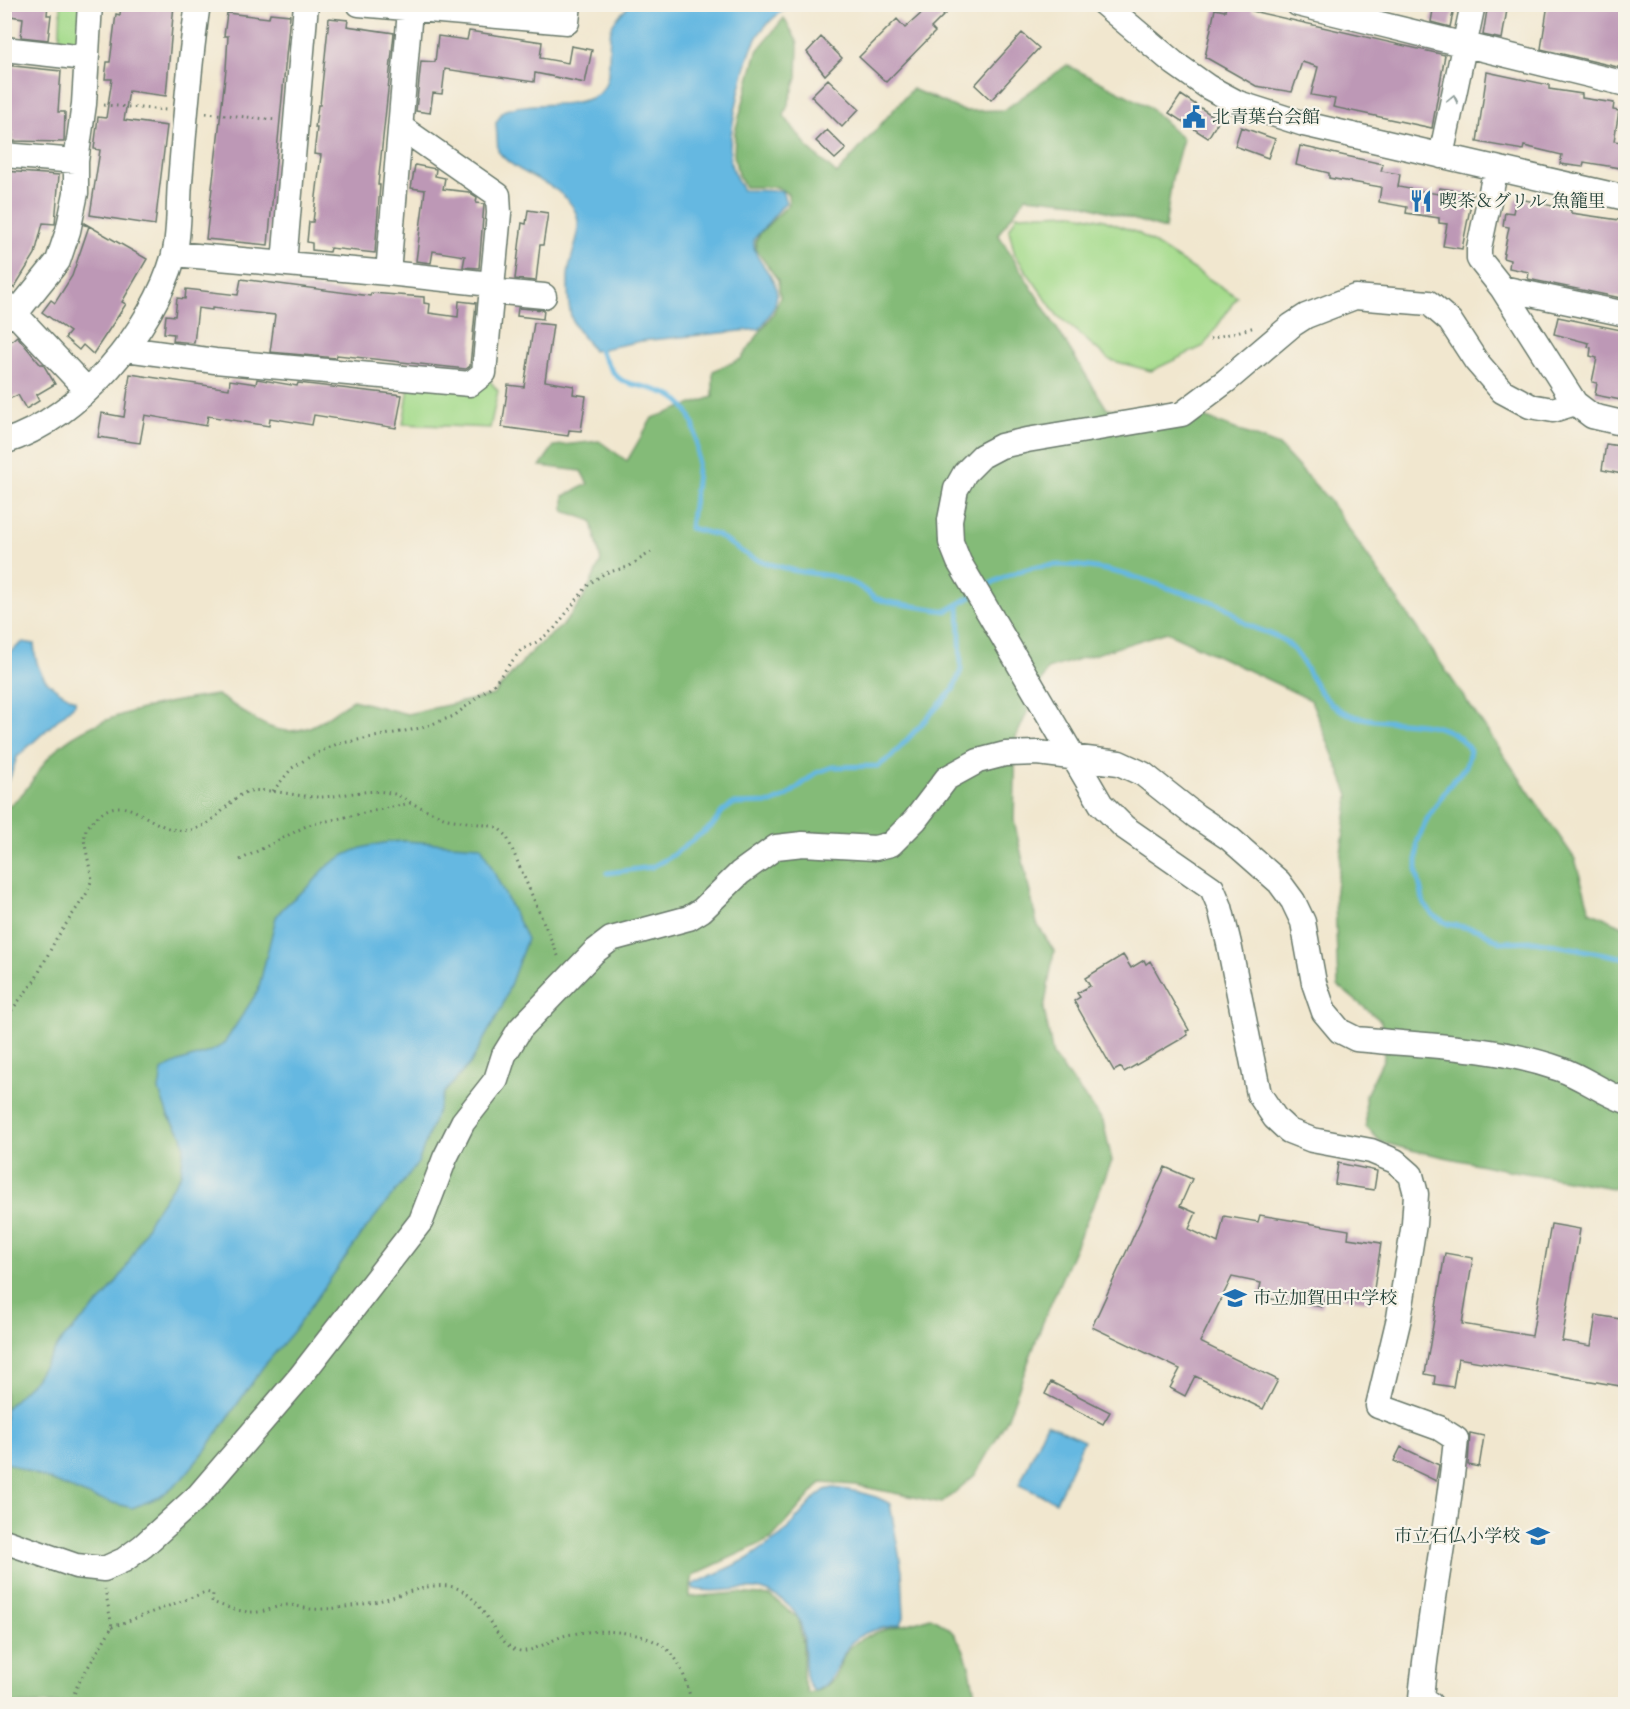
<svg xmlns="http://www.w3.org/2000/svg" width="1630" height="1709" viewBox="0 0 1630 1709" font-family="'Libre Caslon Text','Noto Serif JP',serif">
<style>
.green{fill:#a5db8c;stroke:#628c60;stroke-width:1.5}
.forest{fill:#84bb78;stroke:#527c56;stroke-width:1.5}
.water{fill:#65b8e1;stroke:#427a8a;stroke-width:1.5}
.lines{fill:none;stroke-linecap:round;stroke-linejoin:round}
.stream{stroke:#65b8e1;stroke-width:5}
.building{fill:#bd98b6}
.minor-casing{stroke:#68786a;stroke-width:27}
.path{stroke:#68786a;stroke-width:3;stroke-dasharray:1.5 4.5;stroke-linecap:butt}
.minor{stroke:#fff;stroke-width:24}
.oneway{stroke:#8f9e9a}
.labels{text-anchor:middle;stroke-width:4.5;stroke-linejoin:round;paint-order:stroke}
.poi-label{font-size:18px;fill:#1f3d34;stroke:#f7f3e8;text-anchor:start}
</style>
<rect width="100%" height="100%" fill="#f7f3e8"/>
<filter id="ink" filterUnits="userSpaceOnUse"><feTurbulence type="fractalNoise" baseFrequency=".0167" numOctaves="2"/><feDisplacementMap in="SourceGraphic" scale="12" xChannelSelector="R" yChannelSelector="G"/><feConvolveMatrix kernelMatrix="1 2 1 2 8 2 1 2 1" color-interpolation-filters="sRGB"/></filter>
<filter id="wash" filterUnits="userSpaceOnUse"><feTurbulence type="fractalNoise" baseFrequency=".008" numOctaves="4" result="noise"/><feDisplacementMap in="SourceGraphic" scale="24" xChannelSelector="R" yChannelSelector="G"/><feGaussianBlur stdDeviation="1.35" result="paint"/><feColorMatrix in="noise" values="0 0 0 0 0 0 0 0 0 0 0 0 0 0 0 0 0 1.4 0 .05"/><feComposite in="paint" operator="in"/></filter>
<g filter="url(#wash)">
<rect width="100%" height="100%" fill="#f1e7cf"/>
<!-- green -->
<path class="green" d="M61,5h23l-4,48 -21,-3z
M1072,213l32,7 34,13 99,64 -33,49 -53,25 -41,-11 -53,-45 -42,-60 -6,-25 8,-15z
M486,376l12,15 -8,37 -87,-4 7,-43z"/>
<!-- forest -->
<path class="forest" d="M784,18l14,25 -1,35 -13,38 26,34 27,24 75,-85 52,22 40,-1 63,-45 81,41 35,33 -11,39 -7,51 -89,-27 -50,-5 -28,37 109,175h76l96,37 50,54 246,359 15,52 35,16v263l-128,-22 -86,-18 -30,-8 -15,-15 -1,-30 19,-39 -3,-37 -43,-35 -3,-89 14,-102 -38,-95 -144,-68 -120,37 -31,68 -2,84 23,103 17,27 -10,58 9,47 50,65 9,40 -69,161 -36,98 -32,55 -33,28 -87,-18 -34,-2 -50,56 -78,36 -4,22 48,-4 34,3 27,23 5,25v35l5,14c37,-7 25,-33 46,-49 20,-16 52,-17 76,-27 37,14 40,53 47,87h-972v-896c25,-15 28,-34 47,-54 33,-38 117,-53 165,-59 34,19 60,51 101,28 12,-7 22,-16 35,-23l54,14 86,-19 43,-48 27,-22 20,-26 18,-38 -9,-40 -28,-10v-15l24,-12 -7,-13 -41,-5 14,-20 45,-5 28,20 25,-43 61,-21v-26l28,-12 32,-45 7,-16 -2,-18 -22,-30v-10l5,-8 28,-28 -1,-10 -11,-7h-32l-7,-12 -4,-20 1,-23 22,-81z"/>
<!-- water -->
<path class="water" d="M630,5h160c-13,10 -28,21 -35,36 -11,23 -26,90 -25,114 0,13 7,25 13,35l39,1 4,11 -32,37c-4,24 31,38 21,65 -3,9 -10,17 -15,25l-119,12 -48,10c-5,-9 -10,-14 -16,-22 -9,-11 -9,-35 -9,-49 -1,-24 19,-48 6,-71 -15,-28 -57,-32 -76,-58l-2,-28 7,-12c28,-11 60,-2 88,-13 28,-10 13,-52 21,-72 2,-7 13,-16 18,-21z
M23,642l11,2c2,33 14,42 41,56v4l-58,53 -7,21 -5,7v-129z
M404,841l77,5 46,93 -25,68 -32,57 -26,29 -26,70 -54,68 -71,101 -30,35 -58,84 -23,28 -22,18 -28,11 -38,-10 -89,-36v-53l29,-29 28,-40 44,-44 19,-26 26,-52 30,-44 3,-28 -2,-11 -14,-19 -9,-26 3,-19c19,-15 46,-13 63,-29l33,-51 18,-74c9,-14 22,-21 34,-32 7,-6 12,-15 19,-20 22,-17 48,-23 75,-24z
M1047,1423l37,17 -28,62 -37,-17z
M833,1488c20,3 40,5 57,16l12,67 2,46 -3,7c-17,5 -37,5 -50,19 -13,14 -16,42 -37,48 -18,-15 1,-57 -23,-83 -33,-34 -59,-11 -97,-19l-2,-4 55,-26 35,-24 34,-38 9,-7z"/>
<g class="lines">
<!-- stream -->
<path class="stream" d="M601,343l-2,6c24,46 26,28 68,45 46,18 27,97 23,134l27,7 33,22 16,6 30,8 36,5 25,9 18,13 13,4 58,9 25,-14
M981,590c60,-43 132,-22 196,1 16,5 37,9 51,18 7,4 11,11 18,15 12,7 29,9 41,19 23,20 25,53 57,69 38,19 102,-3 126,39l-4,15 -18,21 -21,32 -10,24v30l7,31 9,11 15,9 32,6 20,12 34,-1 92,17
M607,873l45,-6 18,-10 43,-32 9,-13 11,-8 39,-1 15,-7 29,-23 16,-6 46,-1 13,-9 62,-67 8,-20 -2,-65"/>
</g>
<g id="blocks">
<!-- building -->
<path class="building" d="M4,4h44l-1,11h4l-3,25 -27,-3 2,-19 -19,-3z
M121,4h53l-8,92 -37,-5 -5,29 43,6 -12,99 -65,-10 10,-65 -6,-1 4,-32 8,1 6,-39h-7l2,-17h3l6,-48 4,1z
M932,4h23l-24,24 4,4 -49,50 -27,-25 38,-38 8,9z
M1226,4h28l-2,7 193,44 -13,73 -99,-21 2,-8 -24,-4 7,-28 -16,-5 -10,30 -36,-6 -51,-29 10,-48 10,2z
M1434,4h21l-5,23 -19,-5z
M1488,4h20l-6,35 -19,-4z
M1548,4h78v65l-85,-20z
M227,13l42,5 1,-5 20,2 -22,230 -62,-6 20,-170 2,-33h-4z
M329,18l19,2 -1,6 47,7 -16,152h2l-5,68 -45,-5 -1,4 -17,-2v-7l-5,-1 2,-20h4l8,-67 -7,-1 3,-26h-2l3,-23h2z
M469,31l73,11 -2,16 28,5 3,-17 21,4 -7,33 -50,-10 -1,9 -89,-13 -3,25 -9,-1 -3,20 -14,-2 5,-50 14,1 3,-26 29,4z
M1022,33l17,15 -48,52 -16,-15z
M821,37l21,21 -17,17 -18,-23z
M4,65l57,6 -3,41h7l-1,30 -52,-1 1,-9 -9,-1z
M1487,72l62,13v4l33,5v4l32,5 -1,7 6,1 -5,30 12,2v26l-42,-7 -1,5 -23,-3 2,-9 -38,-9 -1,4 -46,-8z
M828,79l31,30 -17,18 -31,-31z
M1181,95l38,25 -11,18 -39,-25z
M1241,127l34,12 -7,19 -33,-12z
M827,130l19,19 -11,10 -19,-18z
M1300,146l83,18 -2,7 19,3 -2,13 40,7 2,-6 33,5 -11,56 -19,-3 4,-22 -8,-1v-5l-33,-5 1,-6 -28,-5 2,-15 -52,-9v-5l-33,-8z
M415,165l21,4 -1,7 10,2 -2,11 26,3 8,5 -1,6 8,1 -5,64 -16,-1 2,-11 -32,-5 -2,12 -15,-2 9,-71 -14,-2z
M4,171l55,4 -4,49 -12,-1 -8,31 -21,34 -10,-5z
M1516,198l55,12v3l55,8v78l-98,-20 1,-7 -20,-4 1,-8 -7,-2 6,-31 -6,-1 2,-14 8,1z
M528,210l20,3 -5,32h-3l-4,36 -21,-2 7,-56 4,1z
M84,223l63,36 -25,43 4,2 -33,50 -10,-9 -4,5 -14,-12 5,-6 -28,-20 9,-12 4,3 17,-27 17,-50 -5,-1z
M241,279l129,17 1,-3 53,4v6l6,1 -1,9 29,4 1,-16 17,2 -6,63 -4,3 -129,-14 -1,3 -66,-6 5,-37 -63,-7v2l-14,-2 -4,35 -21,-2 1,-7 -10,-1 2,-18 9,1 2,-18 8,1 1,-10 52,6z
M518,308l26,2 -1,9 -26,-3z
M1558,317l68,14v70l-31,-6 2,-12 -5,-1 5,-24 -7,-2 1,-8 -3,-1 1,-4 -35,-9z
M534,323l19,2 -8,56 29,5 -1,8 13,2 -5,35 -12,-1 -1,6 -66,-9 6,-42 16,2z
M17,336l23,28h3l12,20 -19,11 3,6 -13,8 -8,-14 -14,6v-54z
M130,374l99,15 1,-9 26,4 1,-5 40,7 1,-3 104,12 -6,33 -82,-13 -2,10 -42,-7 -1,8 -61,-10 -2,10 -61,-11 -5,28 -42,-6 4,-24 22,4z
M1606,444l20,3 -4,27 -20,-4z
M1123,955l8,13 13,-8 2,4 4,-3 39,69 -3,1 2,4 -64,37 -3,-5 -7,4 -40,-70 6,-4 -3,-4 13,-7 -5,-8z
M1338,1163l39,8 -3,19 -39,-6z
M1165,1167l27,12 -12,27 16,7 -7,16 29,14 6,-27 34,6 2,-7 89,15 -1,8 33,5 -9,59 -46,-7 -4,12 -64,-10 3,-14 -29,-6 -32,65 78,38 -15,29 -68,-33 -10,20 -15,-8 10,-19 -88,-42z
M1551,1224l29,5 -18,112 29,5 5,-31 30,5v67l-168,-29 -5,29 -19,-3 1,-8 -10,-2 20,-121 28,5 -11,66 70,12z
M1051,1382l59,30 -7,12 -58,-30z
M1470,1433l14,3 -5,31 -11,-2z
M1401,1447l38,18 -3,16 -42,-20z"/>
</g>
</g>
<g filter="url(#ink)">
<use href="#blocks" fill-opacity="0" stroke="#68786a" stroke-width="1.5"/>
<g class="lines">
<!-- minor casing -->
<g class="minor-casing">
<path id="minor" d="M359,4l208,18 2,-18
M1104,4l70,59 34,24 30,16 66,21 322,74
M1298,4l328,80
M410,10l-22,263 103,11
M4,49l81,9
M4,155l72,6
M1441,156l32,-152
M1496,168l-17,80v11l23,29 73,115 17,13 34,8
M174,254l214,19
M284,263l22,-259
M1502,288l124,26
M490,291l54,5
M4,302l83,88
M4,318l12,-5 42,-52 10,-30 8,-38v-32l8,-57 6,-100
M126,349l89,12 255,23 14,-11 15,-160 -1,-18 -96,-67
M4,442c76,-24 149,-112 170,-187 6,-23 4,-50 6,-73 5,-59 9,-119 18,-178
M4,1541l72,25 28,3 20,-9 19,-14 55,-50 102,-119 121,-156 24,-63 18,-36 33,-42 8,-25 16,-26 74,-77 17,-13 78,-21 13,-8 38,-37 36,-26 27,-3 72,4 16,-4 24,-24 32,-42 31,-17 27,-7 33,-1 81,10 24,11 53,42 33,22 50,44 14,19 10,21 11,61 10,29 16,19 16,8c69,7 138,7 204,30 23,8 43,24 66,32
M1430,1704l-9,-6c8,-87 27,-172 35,-259l-17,-11 -61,-22 21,-88 15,-94 2,-30 -5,-19 -16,-14 -24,-10 -59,-11 -23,-9 -14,-13 -16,-24 -30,-150 -9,-37 -8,-19 -88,-61 -23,-23 -142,-242 -8,-20 -1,-22 6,-31 9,-16 17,-17 19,-10 26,-6 155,-26 44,-33 66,-56 14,-9 49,-19 74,6 21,18 26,40 26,30 28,15 23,4 22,-7"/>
</g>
<!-- path -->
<path class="path" d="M104,105l62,5
M206,113l71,7
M1210,339l45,-12
M273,791l19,-23 19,-12 26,-12 84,-16 33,-12 40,-32 27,-34 16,-8 17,-13 35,-45 16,-11 23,-6 23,-15
M240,860l68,-35 103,-22 37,16 49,8 9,8 53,123
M4,1020l31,-40 21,-41 31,-46 5,-14 -8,-39 2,-11c41,-53 59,7 104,1 25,-3 42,-36 60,-39 24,-3 48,7 72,6 22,-1 46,-9 68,-4 8,1 15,6 21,10
M112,1627l94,-35 7,2 -1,8c14,5 30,11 44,10 11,0 21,-7 32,-7 7,0 15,3 22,4 20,1 44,-3 64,-7 24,-5 50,-19 75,-16 37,6 44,62 72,65 9,2 31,-11 42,-15 30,-8 86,-8 109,18 11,13 16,34 20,50
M70,1704l8,-20 34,-57 -7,-38"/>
<!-- minor -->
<use href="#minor" class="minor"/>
</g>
<!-- one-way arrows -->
<defs><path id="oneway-chevron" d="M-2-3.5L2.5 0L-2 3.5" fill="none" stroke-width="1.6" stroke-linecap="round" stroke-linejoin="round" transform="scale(1.5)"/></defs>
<use class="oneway" href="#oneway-chevron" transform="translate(1453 99) rotate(-78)"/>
</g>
<!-- icons -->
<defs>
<g id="civic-bare" transform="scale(1.8)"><path d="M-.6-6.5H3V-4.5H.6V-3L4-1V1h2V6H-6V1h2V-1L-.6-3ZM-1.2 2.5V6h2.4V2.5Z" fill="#1f6fb2" stroke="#f7f3e8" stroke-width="2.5" paint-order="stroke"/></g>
<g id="restaurant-bare" transform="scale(1.8)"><path d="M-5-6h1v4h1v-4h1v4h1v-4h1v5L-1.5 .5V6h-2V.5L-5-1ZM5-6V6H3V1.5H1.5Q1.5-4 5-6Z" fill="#1f6fb2" stroke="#f7f3e8" stroke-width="2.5" paint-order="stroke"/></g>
<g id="school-bare" transform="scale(1.8)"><path d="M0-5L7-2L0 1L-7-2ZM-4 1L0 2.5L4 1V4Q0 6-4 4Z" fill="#1f6fb2" stroke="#f7f3e8" stroke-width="2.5" paint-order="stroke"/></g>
</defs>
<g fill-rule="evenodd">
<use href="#civic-bare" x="1194" y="117"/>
<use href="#restaurant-bare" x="1421" y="201"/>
<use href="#school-bare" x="1235" y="1298"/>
<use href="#school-bare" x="1538" y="1536"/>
</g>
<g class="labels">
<!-- poi labels -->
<g class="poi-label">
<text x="1212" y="123">北青葉台会館</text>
<text x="1439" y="207">喫茶＆グリル 魚籠里</text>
<text x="1253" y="1304">市立加賀田中学校</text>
<text x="1520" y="1542" text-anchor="end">市立石仏小学校</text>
</g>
</g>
<!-- margin -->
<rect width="1630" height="1709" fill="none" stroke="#f7f3e8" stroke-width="24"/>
</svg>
